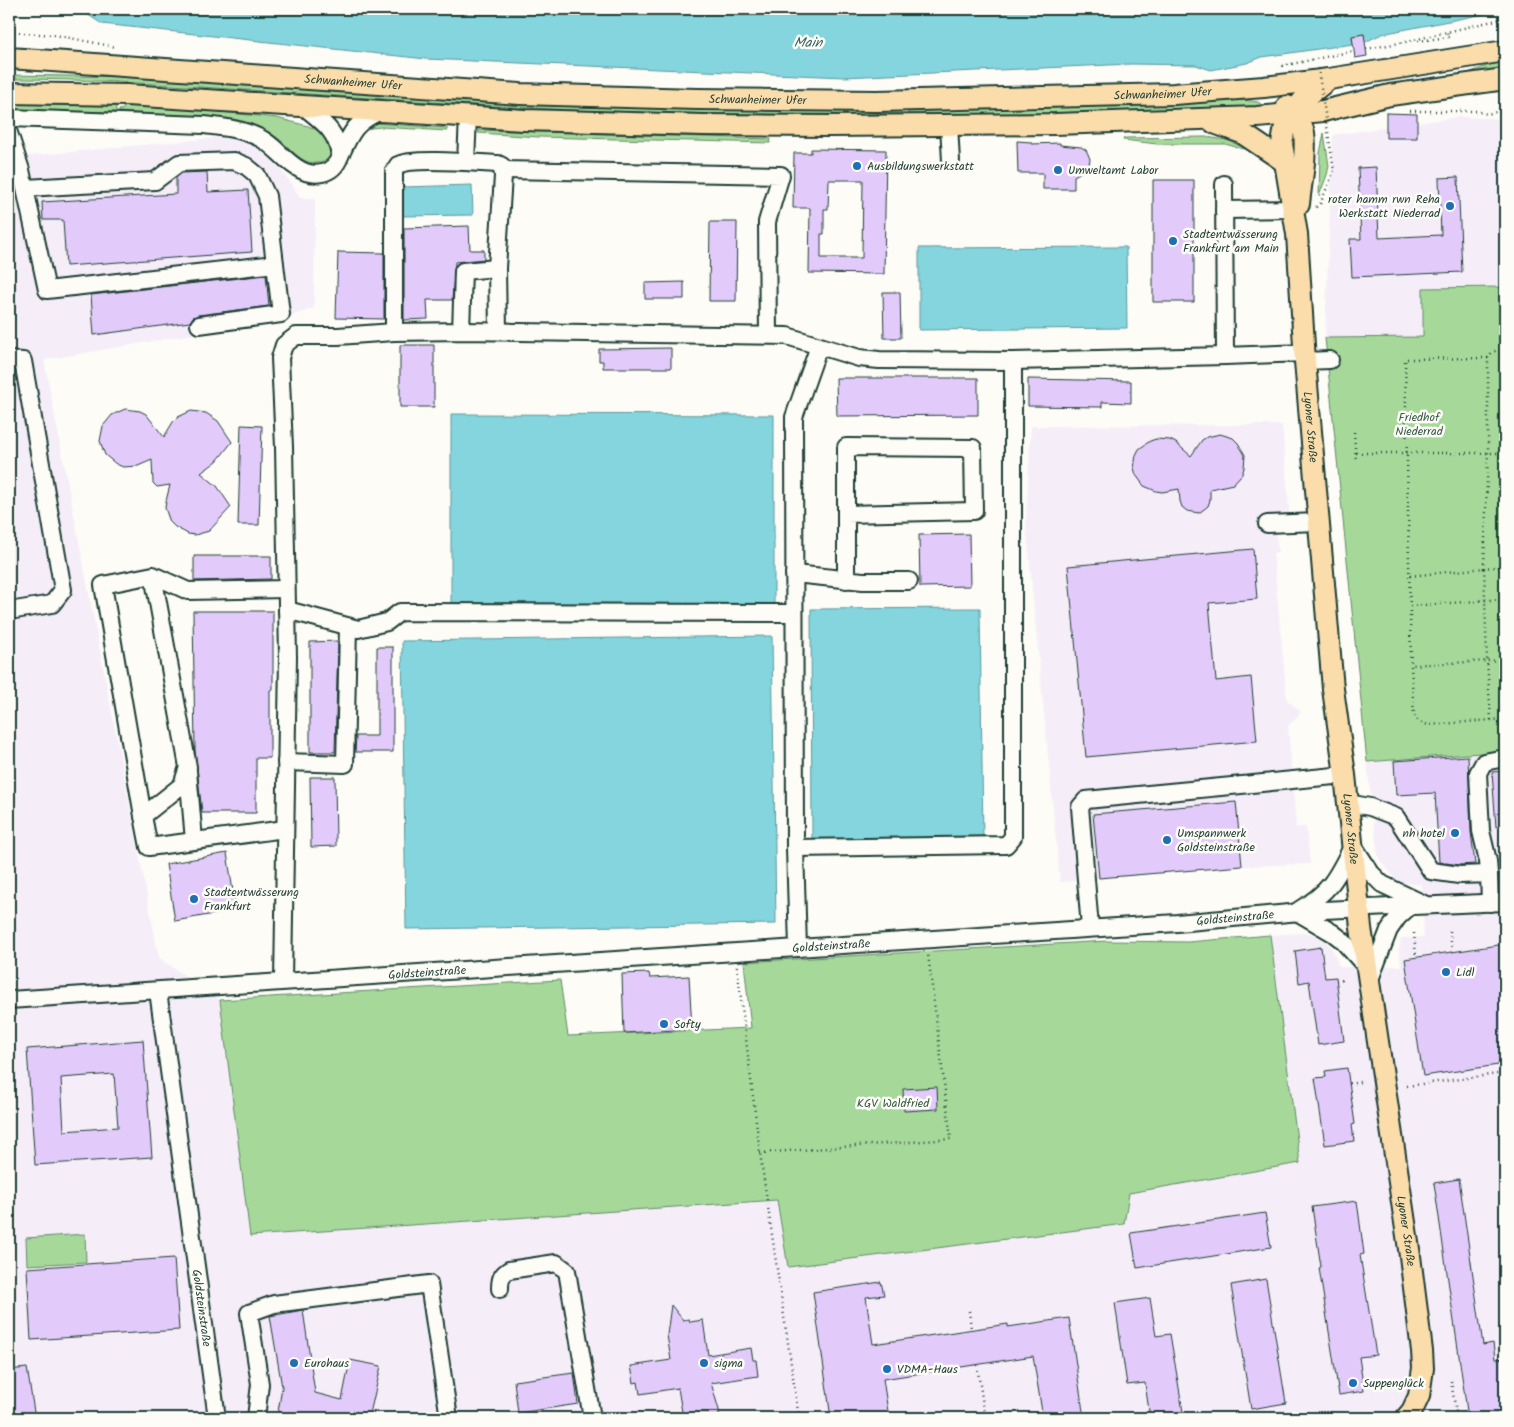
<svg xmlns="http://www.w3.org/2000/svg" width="1514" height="1427" viewBox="0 0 1514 1427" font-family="Kalam,sans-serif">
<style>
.built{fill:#f5edf8}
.green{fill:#a6d89a;stroke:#628a67}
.water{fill:#84d5de;stroke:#5c989a}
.building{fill:#e2cbfb;stroke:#1f3d34;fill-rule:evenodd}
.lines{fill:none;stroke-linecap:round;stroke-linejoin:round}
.minor-casing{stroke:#1f3d34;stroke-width:20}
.major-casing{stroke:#1f3d34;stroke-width:24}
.path{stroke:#1f3d34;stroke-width:2.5;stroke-dasharray:1 4;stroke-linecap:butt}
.minor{stroke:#fdfcf7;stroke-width:16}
.major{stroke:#faddab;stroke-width:20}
.path-bridge{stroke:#1f3d34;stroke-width:2.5;stroke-dasharray:1 4;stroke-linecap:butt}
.poi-dot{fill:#1f6fb2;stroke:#fdfcf7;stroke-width:2}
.labels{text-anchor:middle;stroke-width:5;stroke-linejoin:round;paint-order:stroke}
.street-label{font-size:12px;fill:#1f3d34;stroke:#fdfcf7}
.poi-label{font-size:12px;fill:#1f3d34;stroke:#fdfcf7;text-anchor:start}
.park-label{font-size:12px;fill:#3a5c48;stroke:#fdfcf7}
.water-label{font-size:14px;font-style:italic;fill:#38635e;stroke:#fdfcf7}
</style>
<rect width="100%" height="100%" fill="#fdfcf7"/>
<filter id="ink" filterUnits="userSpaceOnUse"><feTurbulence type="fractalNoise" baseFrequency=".02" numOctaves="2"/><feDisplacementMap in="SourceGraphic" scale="10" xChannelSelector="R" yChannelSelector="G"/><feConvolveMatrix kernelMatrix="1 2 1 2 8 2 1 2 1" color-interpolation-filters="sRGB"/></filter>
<g filter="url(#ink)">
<!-- built -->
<path class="built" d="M1459,117l46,2v218l-180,1 8,-203z
M225,137l25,6 24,19 17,21 9,15h15l-1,110 -28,10 -242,42 115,598 61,42 30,236 527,-36 11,66 341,-73 171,-30 -30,-228 35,-2 7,1 13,7 6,6 9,20 61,-1 -2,-16 2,-12 23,-1 -2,-52 -21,-3 -9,-7 -13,-16 -2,-9 -10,-88 138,-11v667h-1496v-1260z
M1282,425l8,93 -15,11 3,23 -5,1 14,147 14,12 -13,14 8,101h10l4,37 -68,2 -182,16 -34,-359 5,-97z"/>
<!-- green -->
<path class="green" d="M1505,61v14l-50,3 37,-14z
M9,75l126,2 317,23 130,6 150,4h169v4c-136,1 -272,0 -408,-8 -93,-6 -185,-12 -278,-18 -69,-5 -137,-9 -206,-9z
M1243,100l15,2 13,9 -190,1 -51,2h-122v-4l277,-6z
M9,104l107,2v6l-107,-2z
M124,106l78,4 75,8 31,8 20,9c4,12 8,27 -11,28 -18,1 -28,-18 -41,-26 -7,-5 -16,-10 -24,-13 -15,-6 -32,-6 -49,-7 -28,-2 -56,-3 -84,-5v-2l4,-1z
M374,123l73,5v3l-66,-4 -19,2z
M478,130l293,9 -1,4 -231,-6 -61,-4z
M1324,133l5,33 -2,9 -8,21 1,-43z
M1206,137l20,3 18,7 -1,2 -18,-5h-68l-34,-4 1,-2z
M1505,287v464l-138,11 -42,-424 98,-1v-49z
M1270,935l30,228 -171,30 -5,31 -336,43 -11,-67 -527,36 -30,-236 340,-20 8,56 183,-8 -7,-66 363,-21 81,1z
M85,1234l1,28 -59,3 -1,-27z"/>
<!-- water -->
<path class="water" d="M79,9h1426v1l-123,24 -17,8 -1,-8 -12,2 1,8 -91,13 -15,6 -36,7 -15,-5 -65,-1 -287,13 -418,-18 -324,-35z
M472,185l1,30 -70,1 -1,-29z
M1126,247l1,81 -208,2v-82z
M451,414l323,1v192l-323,-1z
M980,608l3,232h-171l-1,-231z
M772,636l4,288 -370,5 -4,-288z"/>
<!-- building -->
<path class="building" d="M1364,34l3,22 -12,2 -3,-22z
M1386,113l31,1v24h-31z
M1017,141l14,1v2l29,-1v2l21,2 5,3 2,4 2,5 -1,6 -4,5 -11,6v13h-31v-16h-25z
M811,149l75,1 -2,124 -75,-1 1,-65h-17l1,-55h17zM829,180h34l-1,78h-41v-24h3v-25h4z
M1376,167l3,71 62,-3 -2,-57 19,-1 4,95 -110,5 -2,-38h11l-3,-71z
M207,172l1,20 40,-2 4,62 -186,14 -3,-46h-20l-1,-18 134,-8v-16l6,-5z
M1153,180h41v122h-41z
M710,222h27l-1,79h-27z
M469,226l1,24h14v9l-29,3 -3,38h-25l1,19 -24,1v-92z
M338,252l46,1v66l-48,-1z
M266,275l3,31 -71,9 -5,2 -3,5 -96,13 -3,-40z
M684,282v17h-39v-16z
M883,292h17l1,46h-17z
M400,345h34v62h-34z
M671,348v20h-68v-7h-4v-12z
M836,378h142v37l-141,1z
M1028,379l103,2v22l-29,-1v5l-74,-1z
M125,409l15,2 6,3 18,23 9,-15 5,-5 13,-6 15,2 12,8 14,21 -15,19 -16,12 16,13 14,21 -22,24 -14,4 -7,-1 -13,-7 -5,-5 -5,-14 1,-7 4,-16 -13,2 -4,-4 -1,-23 -14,6 -15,1 -7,-3 -11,-9 -5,-14 3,-15 9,-11z
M241,425l21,1 -3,99h-21z
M1220,434l13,4 5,5 7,12 -1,13 -2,6 -9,10 -23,5v11l-2,6 -9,7 -12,-2 -5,-4 -2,-6 -1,-12 -17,3 -6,-1 -12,-5 -8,-11 -2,-7 2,-13 3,-6 11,-8 6,-2 14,1 6,3 15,13 11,-16 5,-3z
M969,534l1,52 -50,1 -1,-52z
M1253,549l4,50 -48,4 7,78 35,-4 6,64 -171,16 -18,-191z
M194,556h77v23l-77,2z
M193,611h80v79h-3v68h-14v55h-54l-7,-63z
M338,641l-3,111h-25v-110z
M377,647h16v105h-38l1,-16h21z
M1468,756l3,76 4,32 -15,1 -21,-3 -4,-69 -39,2 -2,-34z
M1505,771v55l-9,1 -4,-55z
M310,777h25l1,69 -25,1z
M1236,802l6,64 -143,12 -6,-64z
M227,853l9,57 -61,11 -9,-57z
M1505,944v120l-82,12 -18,-117z
M1321,947l4,31 11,-1 8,64 -26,4 -9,-64 -10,2 -4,-32z
M649,973l1,5 39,-2 3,53 -68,4 -2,-59z
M143,1040l9,117 -117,8 -8,-116zM114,1074l4,53 -54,4 -3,-53z
M1347,1068l8,56 -3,1 2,16 -29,4 -10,-67 11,-1 -1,-6z
M937,1087l1,22 -34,2 -1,-22z
M1459,1179l24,166 10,-2 2,16 10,-1v56l-33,4h-4l-34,-235z
M1357,1201l7,53 -4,1 16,100 -17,2 5,34 -25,4 -20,-127 2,-1 -9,-60z
M1265,1213l6,34 -134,21 -6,-35z
M174,1258l5,72 -148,10 -4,-72z
M1266,1279l20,124 -35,6 -20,-124z
M881,1282l3,13 -18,2 7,47 135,-20v3l61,-9 15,100h-41l-10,-62 -150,23 6,39h-58l-18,-126z
M1150,1298l6,38 14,-2 14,84h-34l-5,-35 -18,2 -12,-82z
M671,1305l12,15 6,-1 1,3 13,-2 5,35 43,-7 2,12h3l2,16 -47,7 8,27v8h-36l-5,-30 -38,6 -2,-12 -4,1 -3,-17 40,-6 -4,-25z
M303,1310l12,83 27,7 8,-40 31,6 -12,52h-92l5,-31 -12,-71z
M27,1368l8,50h-26v-48z
M574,1373l4,31 -60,9 -4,-32z"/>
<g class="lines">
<!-- minor casing -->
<g class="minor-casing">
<g id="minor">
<path d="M303,106c19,16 34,24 37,50 11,-24 16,-35 41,-45"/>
<path d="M9,118l195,7c19,2 38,4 56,13 14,7 23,21 36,29 16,11 37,9 44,-11"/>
<path d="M949,125l2,36"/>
<path d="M9,133l12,37 26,120 228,-26 -8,-68 -10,-21 -11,-9 -12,-5 -55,2 -24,18 -130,7"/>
<path d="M466,162l2,-46"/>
<path d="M502,170l279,5 -14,47 1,113"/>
<path d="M1224,210l68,-1"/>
<path d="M199,325l82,-11 -6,-50"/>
<path d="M461,331l2,-60 34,-3"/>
<path d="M394,332v-161l4,-6c14,-8 80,-2 100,-1l4,2 1,10 -6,92 1,63"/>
<path d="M819,346l-25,71 1,431 211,-3 7,-8v-476"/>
<path d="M1225,356l80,-3"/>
<path d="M9,360l14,1 40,229 -11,14 -43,7"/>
<path d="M1305,361l25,-1"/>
<path d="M1267,524l51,-2"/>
<path d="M794,574l69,7h46"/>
<path d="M153,575l35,192 -6,18 -39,31 -40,-231 50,-10 35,16 98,-2"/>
<path d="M846,580v-133l127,1 1,63 -128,3"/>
<path d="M287,610l71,19 29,-7 13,-10 394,1"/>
<path d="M286,762l59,2 3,-137"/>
<path d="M188,771l6,70"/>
<path d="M1347,803l23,4 26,10 35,54 28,4 30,-1 1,29"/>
<path d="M143,816l6,31 136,-18"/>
<path d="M1353,845l18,28 11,11 42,20"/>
<path d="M795,848l3,100"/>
<path d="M1489,874l-1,-13 -7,-30 -3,-58 6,-11 21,-4"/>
<path d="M1299,910c32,-19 38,-33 54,-65"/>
<path d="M1297,912l36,21 9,7 25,28"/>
<path d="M1090,928l-10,-121 6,-7 259,-25"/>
<path d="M283,981l5,-324 -4,-210 -4,-89 4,-13 12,-9h42l56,-4 67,-1 326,5 72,22 20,2 134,1 212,-5 -1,-172"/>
<path d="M1369,982l20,-52 9,-13 11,-10"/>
<path id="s1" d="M158,991l59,427"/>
<path id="s2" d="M9,1000l1168,-77 146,-13 182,-8"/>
<path d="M500,1289c0,-10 1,-14 9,-19l47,-7 11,8 25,147"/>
<path d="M256,1418l4,-34 -11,-71 25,-9 155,-20 20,134"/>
</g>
</g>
<!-- major casing -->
<g class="major-casing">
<g id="major">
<path id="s3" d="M9,58l511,36 177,5 180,2 297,-7 90,-7 65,-8 176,-28"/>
<path id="s4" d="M1329,79l-25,20 -12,15 -7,12 -3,18 15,90 8,127 28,328 12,86 16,153 49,328 12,95 1,17 -4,28 -7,15 -6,7"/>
<path d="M9,93l118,2 397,25 179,5 127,1 225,-2 202,-7 66,-6 67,-16 115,-16"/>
<path d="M1287,106c6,8 15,17 17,27 3,21 -3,50 -5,71"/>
<path d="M1214,123l28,10 43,29"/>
</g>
</g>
<!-- path -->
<path class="path" d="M9,32l46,3 61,12
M1418,41l31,-4 -2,-5
M1366,49l39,-7 100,-24
M1282,66l72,-15
M1410,111h66l11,3 18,-4
M1316,207l4,-3 14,-33
M1505,348l-13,4 -4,6v95l-4,115 21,-2
M1488,358l-83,1 6,306 3,50 5,7 9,3 77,-6
M1354,432l2,30
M1356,453h149
M1410,576l74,-8 3,93 -76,4
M1410,606l95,-7
M1491,720l-4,-59 18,-1
M1450,931l2,21
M1414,933l2,24
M737,966l23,187 39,265
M1336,981l8,-1
M1349,1084l11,-2
M1407,1086l98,-13
M760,1153l191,-14 -23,-185
M969,1311l2,18
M977,1365l8,53
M1451,1381l6,37"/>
<!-- minor -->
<use href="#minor" class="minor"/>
<!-- major -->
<use href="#major" class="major"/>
<!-- path-bridge -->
<path class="path-bridge" d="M1318,68l16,103"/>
</g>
</g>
<!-- markers -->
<g class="poi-dot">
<circle cx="857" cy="166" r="5"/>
<circle cx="1058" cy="170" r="5"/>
<circle cx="1450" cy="206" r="5"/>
<circle cx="1173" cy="241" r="5"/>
<circle cx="1455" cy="833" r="5"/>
<circle cx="1167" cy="840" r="5"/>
<circle cx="194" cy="899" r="5"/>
<circle cx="1446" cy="972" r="5"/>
<circle cx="664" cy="1024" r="5"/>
<circle cx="294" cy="1363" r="5"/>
<circle cx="704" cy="1363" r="5"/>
<circle cx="887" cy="1369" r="5"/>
<circle cx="1353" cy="1383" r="5"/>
</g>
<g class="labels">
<!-- street labels -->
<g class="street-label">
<text dy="4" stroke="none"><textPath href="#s3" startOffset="345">Schwanheimer Ufer</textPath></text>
<text dy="4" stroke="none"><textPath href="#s3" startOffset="1155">Schwanheimer Ufer</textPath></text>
<text dy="4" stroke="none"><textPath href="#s3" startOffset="750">Schwanheimer Ufer</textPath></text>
<text dy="4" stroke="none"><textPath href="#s4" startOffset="368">Lyoner Straße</textPath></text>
<text dy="4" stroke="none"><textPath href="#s4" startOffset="772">Lyoner Straße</textPath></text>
<text dy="4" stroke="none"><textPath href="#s2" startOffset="1229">Goldsteinstraße</textPath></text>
<text dy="4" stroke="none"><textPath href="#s2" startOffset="824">Goldsteinstraße</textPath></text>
<text dy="4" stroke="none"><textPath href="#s2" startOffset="419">Goldsteinstraße</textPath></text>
<text dy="4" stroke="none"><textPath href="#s4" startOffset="1178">Lyoner Straße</textPath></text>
<text dy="4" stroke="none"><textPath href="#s1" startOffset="320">Goldsteinstraße</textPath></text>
</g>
<!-- poi labels -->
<g class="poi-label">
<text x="867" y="170">Ausbildungswerkstatt</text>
<text x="1068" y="174">Umweltamt Labor</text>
<text x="1440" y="203" text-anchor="end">roter hamm rwn Reha<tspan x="1440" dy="14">Werkstatt Niederrad</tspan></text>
<text x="1183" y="238">Stadtentwässerung<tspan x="1183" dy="14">Frankfurt am Main</tspan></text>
<text x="1177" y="837">Umspannwerk<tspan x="1177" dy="14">Goldsteinstraße</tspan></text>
<text x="1445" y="837" text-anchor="end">nh hotel</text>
<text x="204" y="896">Stadtentwässerung<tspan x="204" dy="14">Frankfurt</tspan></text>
<text x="1456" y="976">Lidl</text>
<text x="674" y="1028">Softy</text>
<text x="304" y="1367">Eurohaus</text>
<text x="714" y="1367">sigma</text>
<text x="897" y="1373">VDMA-Haus</text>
<text x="1363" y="1387">Suppenglück</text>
</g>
<!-- park labels -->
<g class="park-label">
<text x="1419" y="421">Friedhof<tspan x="1419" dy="14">Niederrad</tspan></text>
<text x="893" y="1107">KGV Waldfried</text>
</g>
<!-- water labels -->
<g class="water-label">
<text x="808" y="47">Main</text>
</g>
</g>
<!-- margin -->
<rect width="1514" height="1427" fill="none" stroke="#fdfcf7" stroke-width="30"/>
<rect x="15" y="15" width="1484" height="1397" fill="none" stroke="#1f3d34" stroke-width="2" filter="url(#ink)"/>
</svg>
